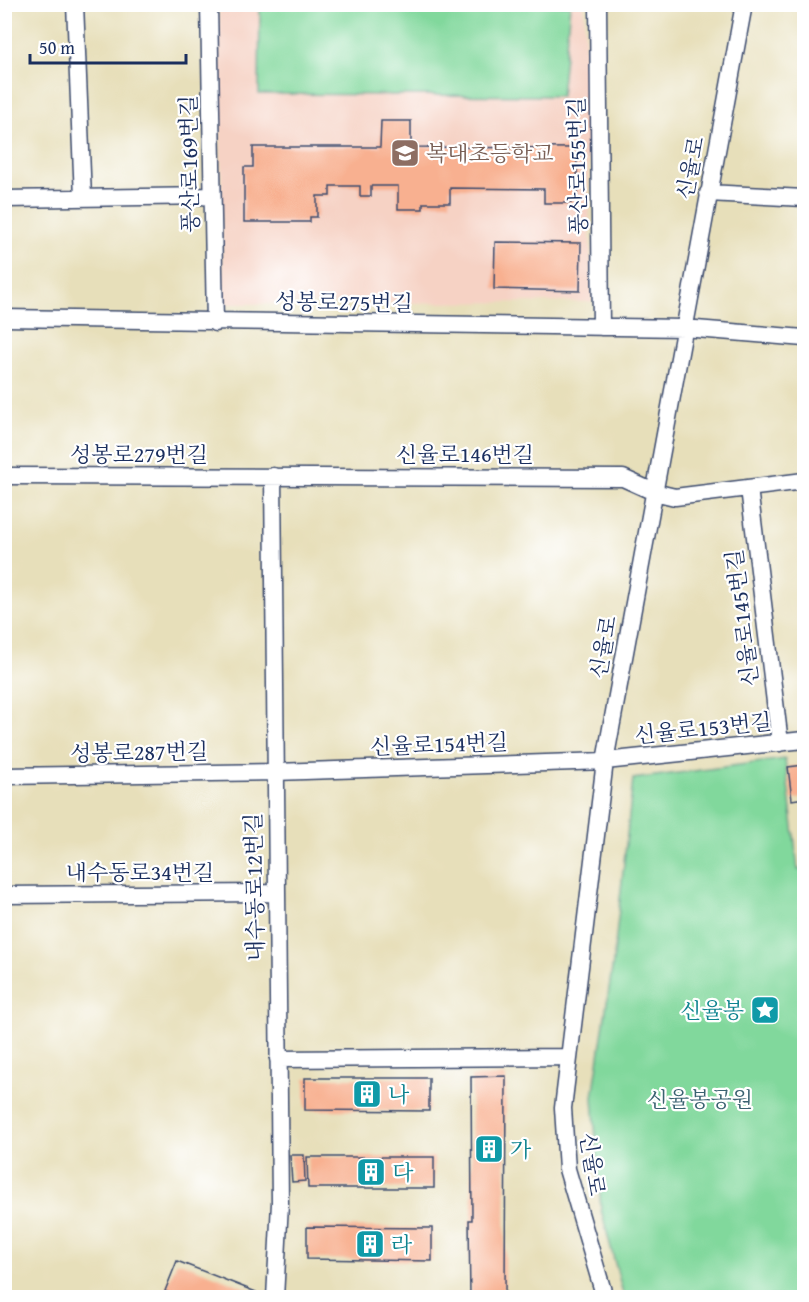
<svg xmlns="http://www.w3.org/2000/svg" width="809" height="1302" viewBox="0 0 809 1302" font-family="'Gentium Book Plus','Noto Serif KR',serif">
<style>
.built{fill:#f6d2c4}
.green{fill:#81d89c;stroke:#4e847d;stroke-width:1.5}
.building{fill:#f8b090}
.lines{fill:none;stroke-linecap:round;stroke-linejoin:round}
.street-casing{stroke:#3a496c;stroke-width:19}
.street{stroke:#fff;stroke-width:16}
.labels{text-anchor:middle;stroke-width:4.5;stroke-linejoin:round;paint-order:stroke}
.education-label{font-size:22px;fill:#785e54;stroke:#fff;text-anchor:start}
.street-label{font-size:22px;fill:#1b2f5e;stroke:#fff}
.culture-label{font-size:22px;fill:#0d838f;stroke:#fff;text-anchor:start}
.park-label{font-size:22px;fill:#3a6271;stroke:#fff}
</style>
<rect width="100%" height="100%" fill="#fff"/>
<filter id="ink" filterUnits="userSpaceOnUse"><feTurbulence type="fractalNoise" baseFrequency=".0167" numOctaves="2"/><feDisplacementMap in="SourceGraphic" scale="12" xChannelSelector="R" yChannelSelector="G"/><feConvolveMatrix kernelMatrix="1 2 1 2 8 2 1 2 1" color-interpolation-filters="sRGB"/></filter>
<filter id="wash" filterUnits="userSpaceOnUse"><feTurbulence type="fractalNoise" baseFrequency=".008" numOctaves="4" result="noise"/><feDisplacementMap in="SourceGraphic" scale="24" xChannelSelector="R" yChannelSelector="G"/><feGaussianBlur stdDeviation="1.35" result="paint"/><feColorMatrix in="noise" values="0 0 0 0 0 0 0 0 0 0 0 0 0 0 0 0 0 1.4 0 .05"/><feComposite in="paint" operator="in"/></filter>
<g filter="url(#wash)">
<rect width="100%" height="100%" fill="#e7dfba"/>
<!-- built -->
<path class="built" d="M219,5h365l8,297 -369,2z"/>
<!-- green -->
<path class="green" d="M260,5h310l-9,91 -302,-2z
M785,759l13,111 6,-1v428h-180l-23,-87 -8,-113 21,-142 19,-176z"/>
<g id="blocks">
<!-- building -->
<path class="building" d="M381,121h30v26l166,1v50h-6v5h-27v-14l-94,-1v15h-27v6h-25v-23h-27v10h-11v-10h-30v10h-13v21h-7v5h-66v-55h9v-20h127z
M495,242l86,1 -1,48 -86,-2z
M804,765v33l-12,2 -4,-33z
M506,1076l-1,222h-35l-1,-78h3l-1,-143z
M305,1078h124v33l-124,-1z
M290,1155h14l1,26 -13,1z
M307,1157h127v31h-126z
M307,1227l125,1v33l-125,-2z
M177,1261l79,31 -3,6h-75l-13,-7z"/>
</g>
</g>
<g filter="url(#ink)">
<use href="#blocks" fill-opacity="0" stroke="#3a496c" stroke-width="1.5"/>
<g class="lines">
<!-- street casing -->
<g class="street-casing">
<path id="street" d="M75,4l8,194
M209,4l6,319
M598,4l3,323
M708,193l96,5
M4,199l208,-3
M4,318l680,10 120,10
M4,476l619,2 31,14 21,5 129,-16
M273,476l7,727 -5,95
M749,488l31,255
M4,776l271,-4 330,-11 199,-21
M4,895l272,-2
M278,1059l291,-2
M605,1298l-38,-129 -4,-61 42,-347 139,-757"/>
</g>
<!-- street -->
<use href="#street" class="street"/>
</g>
</g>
<!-- icons -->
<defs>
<g id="school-square" transform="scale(1.5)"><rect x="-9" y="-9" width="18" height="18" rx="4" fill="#8d6e63" stroke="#fff"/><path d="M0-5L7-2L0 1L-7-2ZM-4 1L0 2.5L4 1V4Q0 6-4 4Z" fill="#fff"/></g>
<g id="sight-square" transform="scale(1.5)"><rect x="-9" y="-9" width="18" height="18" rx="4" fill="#0f9aa8" stroke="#fff"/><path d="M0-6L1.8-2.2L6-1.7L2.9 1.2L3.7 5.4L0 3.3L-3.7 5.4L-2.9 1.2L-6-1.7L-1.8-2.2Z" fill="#fff"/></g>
<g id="building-square" transform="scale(1.5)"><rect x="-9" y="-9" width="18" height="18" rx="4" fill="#0f9aa8" stroke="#fff"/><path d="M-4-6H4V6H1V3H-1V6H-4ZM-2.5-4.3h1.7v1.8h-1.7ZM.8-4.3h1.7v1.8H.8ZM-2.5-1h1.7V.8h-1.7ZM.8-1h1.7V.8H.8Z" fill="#fff"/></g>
</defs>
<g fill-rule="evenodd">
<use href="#school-square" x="405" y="153"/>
<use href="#sight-square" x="765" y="1010"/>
<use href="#building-square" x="367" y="1094"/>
<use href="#building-square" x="489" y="1149"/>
<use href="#building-square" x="371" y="1172"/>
<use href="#building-square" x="370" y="1244"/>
</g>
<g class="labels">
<!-- education labels -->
<g class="education-label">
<text x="426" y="161">복대초등학교</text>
</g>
<!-- street labels -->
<g class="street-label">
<text transform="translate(189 164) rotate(-91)" y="8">풍산로169번길</text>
<text transform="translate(577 166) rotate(-91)" y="8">풍산로155번길</text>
<text transform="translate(690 168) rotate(-79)" y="8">신율로</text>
<text transform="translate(344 302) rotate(1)" y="8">성봉로275번길</text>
<text x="139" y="462">성봉로279번길</text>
<text x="465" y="462">신율로146번길</text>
<text transform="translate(742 618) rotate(-97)" y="8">신율로145번길</text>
<text transform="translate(603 647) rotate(-80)" y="8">신율로</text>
<text transform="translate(703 728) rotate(-6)" y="8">신율로153번길</text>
<text transform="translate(439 744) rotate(-2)" y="8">신율로154번길</text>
<text transform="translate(139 752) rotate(-1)" y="8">성봉로287번길</text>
<text x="140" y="880">내수동로34번길</text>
<text transform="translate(254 887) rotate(-91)" y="8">내수동로12번길</text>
<text transform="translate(593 1164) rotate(81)" y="8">신율로</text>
</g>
<!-- culture labels -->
<g class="culture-label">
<text x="744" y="1018" text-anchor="end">신율봉</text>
<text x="388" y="1102">나</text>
<text x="510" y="1157">가</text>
<text x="392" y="1180">다</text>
<text x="391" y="1252">라</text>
</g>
<!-- park labels -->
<g class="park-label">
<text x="700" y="1107">신율봉공원</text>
</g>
</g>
<!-- margin -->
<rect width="809" height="1302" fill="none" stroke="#fff" stroke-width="24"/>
<!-- scale -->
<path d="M30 54v9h156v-9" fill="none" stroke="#1b2f5e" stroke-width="3"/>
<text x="39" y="54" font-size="18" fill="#1b2f5e" stroke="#ffffff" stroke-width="4.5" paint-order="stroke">50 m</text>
</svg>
